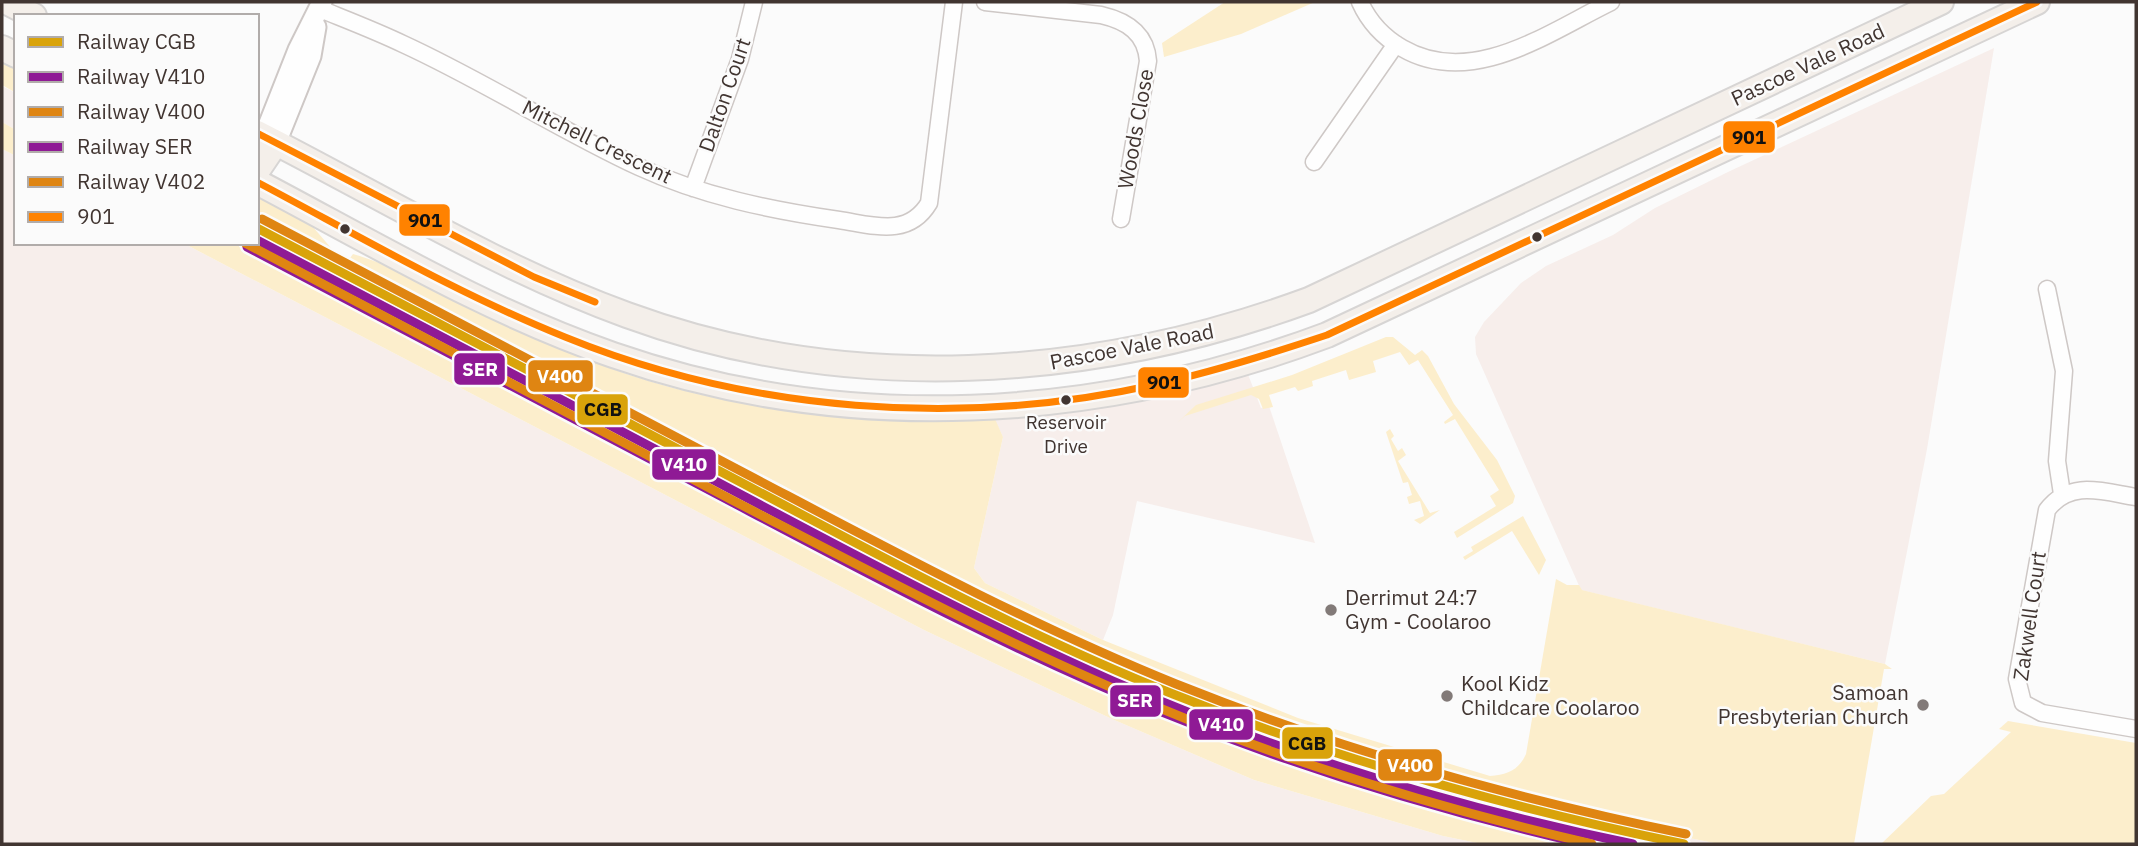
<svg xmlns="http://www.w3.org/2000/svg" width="2138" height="846" viewBox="0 0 2138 846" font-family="'IBM Plex Sans',sans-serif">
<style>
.built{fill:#f7eeeb}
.green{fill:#fceecc}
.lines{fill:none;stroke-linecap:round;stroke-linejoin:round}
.minor-casing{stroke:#cec8c6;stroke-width:19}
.tertiary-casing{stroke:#cec8c6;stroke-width:23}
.primary-casing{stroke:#d7d5d4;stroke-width:28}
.minor{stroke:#fefefe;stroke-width:16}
.tertiary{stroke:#fefefe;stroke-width:19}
.primary{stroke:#f4efea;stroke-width:24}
.bus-1-casing{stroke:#fbfbfb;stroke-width:12}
.bus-1{stroke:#ff8200;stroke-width:7}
.rail-1-casing{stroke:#fbfbfb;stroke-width:14}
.rail-2-casing{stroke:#fbfbfb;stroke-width:14}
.rail-3-casing{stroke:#fbfbfb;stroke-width:14}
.rail-4-casing{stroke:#fbfbfb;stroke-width:14}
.rail-5-casing{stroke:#fbfbfb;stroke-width:14}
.rail-1{stroke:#d9a30a;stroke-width:9}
.rail-2{stroke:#8f1a95;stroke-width:9}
.rail-3{stroke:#df8512;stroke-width:9}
.rail-4{stroke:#8f1a95;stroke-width:9}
.rail-5{stroke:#df8512;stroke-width:9}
.bus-dot{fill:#413531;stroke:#fbfbfb;stroke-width:2.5}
.poi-dot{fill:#827a78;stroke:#fbfbfb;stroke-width:2.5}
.labels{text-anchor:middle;stroke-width:5;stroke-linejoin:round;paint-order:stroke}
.bus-label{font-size:19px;fill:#413531;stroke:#fbfbfb}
.street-label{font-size:21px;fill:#413531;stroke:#fbfbfb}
.poi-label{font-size:21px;fill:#413531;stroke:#fbfbfb;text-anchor:start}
.line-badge{stroke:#fbfbfb;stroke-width:2.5}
.badge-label{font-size:19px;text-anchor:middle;font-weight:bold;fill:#fff}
.pale-badge-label{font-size:19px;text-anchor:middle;font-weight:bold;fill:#111}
</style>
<rect width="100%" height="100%" fill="#fbfbfb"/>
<!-- built -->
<path class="built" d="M1994,48l-67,401 -42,215 -304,-74 -105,-236 -1,-17 9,-15 37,-39 25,-17 67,-31 42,-27 75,-37z
M2,86l14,7v37l-14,-8z
M2,149l14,7v87h167l741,387 188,89 142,61 189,56 39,8h-1480z
M257,220l633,333 238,116 170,65 120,39 162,43 139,28h-149l-83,-19 -174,-53 -173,-66 -83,-35 -166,-81 -658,-347h24z
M1244,364l17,44 8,-2 46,137 -178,-42 -24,114 -10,25 -118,-57 -11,-15 29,-131 -14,-29z"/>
<!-- green -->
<path class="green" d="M1225,2h90l-74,32 -77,23 -2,-14z
M2,61l14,8v24l-14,-8z
M2,122l14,8v26l-14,-7z
M257,194l49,25 26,30 18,9 3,-4c41,12 68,28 106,47 41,21 82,40 125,57 128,53 274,65 411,61l8,18 -29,131 11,15 118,57 195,78 192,58c17,-1 29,-6 36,-22l30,-175 11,6h12l3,5 303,74 7,5h-8l-30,175h-135l-139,-28 -225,-62 -190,-70 -98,-43 -177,-88 -633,-333z
M183,243h50c174,92 348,185 523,275 101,52 200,108 303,154 165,73 335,131 511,172h-88l-39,-8 -189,-56 -142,-61 -188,-89z
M1386,337h7l22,18 7,-5 6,6 26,48 43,56 18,36 -2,7 -56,35 -3,-6 42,-26 -6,-10 9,-6 -44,-71 -10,5 -1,-2 9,-7 -35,-55 -9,5 -9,-13 -27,9 3,11 -27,8 -3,-10 -34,11 1,5 -15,5 -3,-4 -26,8 4,12 -10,2 -4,-10 -8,-4 -66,21 -8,7 19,-18 96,-30z
M1390,429l4,7 -3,3 7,12 4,-3 4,7 -8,6 32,52 10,-3 -20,14 -6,-4 10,-4 -4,-15 -11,3 -2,-7 5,-2 -4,-13 -5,1 -17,-51z
M1523,516l23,44 -7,15 -27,-44 -47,29 -2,-3 10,-6 -2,-4z
M2008,721l128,22v101h-255l50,-48 13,-2 67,-62 -12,-3z"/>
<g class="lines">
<!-- minor casing -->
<g class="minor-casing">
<path id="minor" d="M985,2l116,13c26,6 45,18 47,46l-27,158
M1360,2c9,20 23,35 42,46 70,41 147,-16 209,-46
M320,9c27,11 56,22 83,35 81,37 156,86 236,123 63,29 131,43 200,53 34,5 69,18 90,-17l25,-201
M1314,162l82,-118
M693,188l47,-129 14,-57
M2047,289l17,82 -7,90 5,33
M2136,497c-32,-5 -66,-18 -89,13l-30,169 6,24 19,10 94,16"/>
</g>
<!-- tertiary casing -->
<g class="tertiary-casing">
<path id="tertiary" d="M264,136l34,-86 24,-48
M276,143l35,-87 5,-29"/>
</g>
<!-- primary casing -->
<g class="primary-casing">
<path id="primary" d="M7,2l27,14
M2,48l14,7
M257,133c122,62 241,135 370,182 221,81 464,65 682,-15l632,-298
M257,171l19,-28
M257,182c116,61 231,130 356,173 233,81 485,66 714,-20l710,-333"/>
</g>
<!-- minor -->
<use href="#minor" class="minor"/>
<!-- tertiary -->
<use href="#tertiary" class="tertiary"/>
<!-- primary -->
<use href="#primary" class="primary"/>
<!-- bus-1 casing -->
<g class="bus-1-casing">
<path id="bus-1" d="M257,133l277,144 61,25
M257,182c102,54 201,112 308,155 184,75 395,91 588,48 60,-13 117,-31 174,-50l710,-333"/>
</g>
<!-- bus-1 -->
<use href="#bus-1" class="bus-1"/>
<!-- rail-1 casing -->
<g class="rail-1-casing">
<path id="rail-1" d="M257,228c158,83 315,165 472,248 146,77 291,157 444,218 165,66 337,114 511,150"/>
</g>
<!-- rail-2 casing -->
<g class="rail-2-casing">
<path id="rail-2" d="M257,240c143,75 287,150 430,226 140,74 281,151 426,215 167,72 343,127 520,163"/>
</g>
<!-- rail-3 casing -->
<g class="rail-3-casing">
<path id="rail-3" d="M262,219c157,82 314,165 471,248 145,76 290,155 443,217 165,66 336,114 510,150"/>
</g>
<!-- rail-4 casing -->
<g class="rail-4-casing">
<path id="rail-4" d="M247,247c155,81 310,162 464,244 148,78 296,158 451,221 137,56 279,99 423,132"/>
</g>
<!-- rail-5 casing -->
<g class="rail-5-casing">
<path id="rail-5" d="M245,243c163,86 325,171 487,257 143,74 285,150 435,211 137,57 280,99 425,133"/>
</g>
<!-- rail-1 -->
<use href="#rail-1" class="rail-1"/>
<!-- rail-2 -->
<use href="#rail-2" class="rail-2"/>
<!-- rail-3 -->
<use href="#rail-3" class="rail-3"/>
<!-- rail-4 -->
<use href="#rail-4" class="rail-4"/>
<!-- rail-5 -->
<use href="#rail-5" class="rail-5"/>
</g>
<!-- markers -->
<g class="bus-dot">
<circle cx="345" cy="229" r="6"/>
<circle cx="1537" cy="237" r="6"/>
<circle cx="1066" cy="400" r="6"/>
</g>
<g class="poi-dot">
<circle cx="1331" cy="610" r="7"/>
<circle cx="1447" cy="696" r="7"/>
<circle cx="1923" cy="705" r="7"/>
</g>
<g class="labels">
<!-- bus labels -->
<g class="bus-label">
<text x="1066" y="429">Reservoir<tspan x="1066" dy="24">Drive</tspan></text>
</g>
<!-- street labels -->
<g class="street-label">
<text transform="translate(1808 65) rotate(-25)" y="7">Pascoe Vale Road</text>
<text transform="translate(725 95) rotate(-71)" y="7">Dalton Court</text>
<text transform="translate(1136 129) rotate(-80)" y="7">Woods Close</text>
<text transform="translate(597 142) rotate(26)" y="7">Mitchell Crescent</text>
<text transform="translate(1132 347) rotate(-11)" y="7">Pascoe Vale Road</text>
<text transform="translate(2030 616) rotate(-82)" y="7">Zakwell Court</text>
</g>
<!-- poi labels -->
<g class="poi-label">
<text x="1345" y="605">Derrimut 24:7<tspan x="1345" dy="24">Gym - Coolaroo</tspan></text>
<text x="1461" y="691">Kool Kidz<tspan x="1461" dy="24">Childcare Coolaroo</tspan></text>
<text x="1909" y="700" text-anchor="end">Samoan<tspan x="1909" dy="24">Presbyterian Church</tspan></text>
</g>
</g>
<g class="line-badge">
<rect x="1722" y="120" width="54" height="34" rx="7" fill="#ff8200"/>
<rect x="398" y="203" width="53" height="34" rx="7" fill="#ff8200"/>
<rect x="453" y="352" width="53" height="34" rx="7" fill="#8f1a95"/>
<rect x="527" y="359" width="67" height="34" rx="7" fill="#df8512"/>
<rect x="1137" y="366" width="53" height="33" rx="7" fill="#ff8200"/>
<rect x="576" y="393" width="53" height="33" rx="7" fill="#d9a30a"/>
<rect x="651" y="448" width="66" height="33" rx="7" fill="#8f1a95"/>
<rect x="1109" y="684" width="53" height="34" rx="7" fill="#8f1a95"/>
<rect x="1188" y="708" width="66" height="33" rx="7" fill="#8f1a95"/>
<rect x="1281" y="726" width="53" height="34" rx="7" fill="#d9a30a"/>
<rect x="1377" y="748" width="66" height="34" rx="7" fill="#df8512"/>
</g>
<g class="badge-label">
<text x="480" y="376">SER</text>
<text x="560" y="383">V400</text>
<text x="684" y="471">V410</text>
<text x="1135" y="707">SER</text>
<text x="1221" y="731">V410</text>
<text x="1410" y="772">V400</text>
</g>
<g class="pale-badge-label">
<text x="1749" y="144">901</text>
<text x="425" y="227">901</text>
<text x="1164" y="389">901</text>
<text x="603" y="416">CGB</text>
<text x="1307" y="750">CGB</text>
</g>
<!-- border -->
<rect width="2138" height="846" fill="none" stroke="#413531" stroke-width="7"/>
<!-- legend -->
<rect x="14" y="14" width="245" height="231" fill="#fbfbfb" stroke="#b1acaa" stroke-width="2"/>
<rect x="28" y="37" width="35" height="10" fill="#d9a30a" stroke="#b1acaa" stroke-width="2"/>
<text x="77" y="49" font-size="21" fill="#413531">Railway CGB</text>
<rect x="28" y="72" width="35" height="10" fill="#8f1a95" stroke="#b1acaa" stroke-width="2"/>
<text x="77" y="84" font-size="21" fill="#413531">Railway V410</text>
<rect x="28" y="107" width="35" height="10" fill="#df8512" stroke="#b1acaa" stroke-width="2"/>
<text x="77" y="119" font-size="21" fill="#413531">Railway V400</text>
<rect x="28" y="142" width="35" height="10" fill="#8f1a95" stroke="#b1acaa" stroke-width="2"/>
<text x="77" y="154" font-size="21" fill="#413531">Railway SER</text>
<rect x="28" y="177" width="35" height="10" fill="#df8512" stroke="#b1acaa" stroke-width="2"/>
<text x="77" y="189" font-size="21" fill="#413531">Railway V402</text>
<rect x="28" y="212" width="35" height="10" fill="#ff8200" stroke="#b1acaa" stroke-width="2"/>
<text x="77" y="224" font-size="21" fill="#413531">901</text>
</svg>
